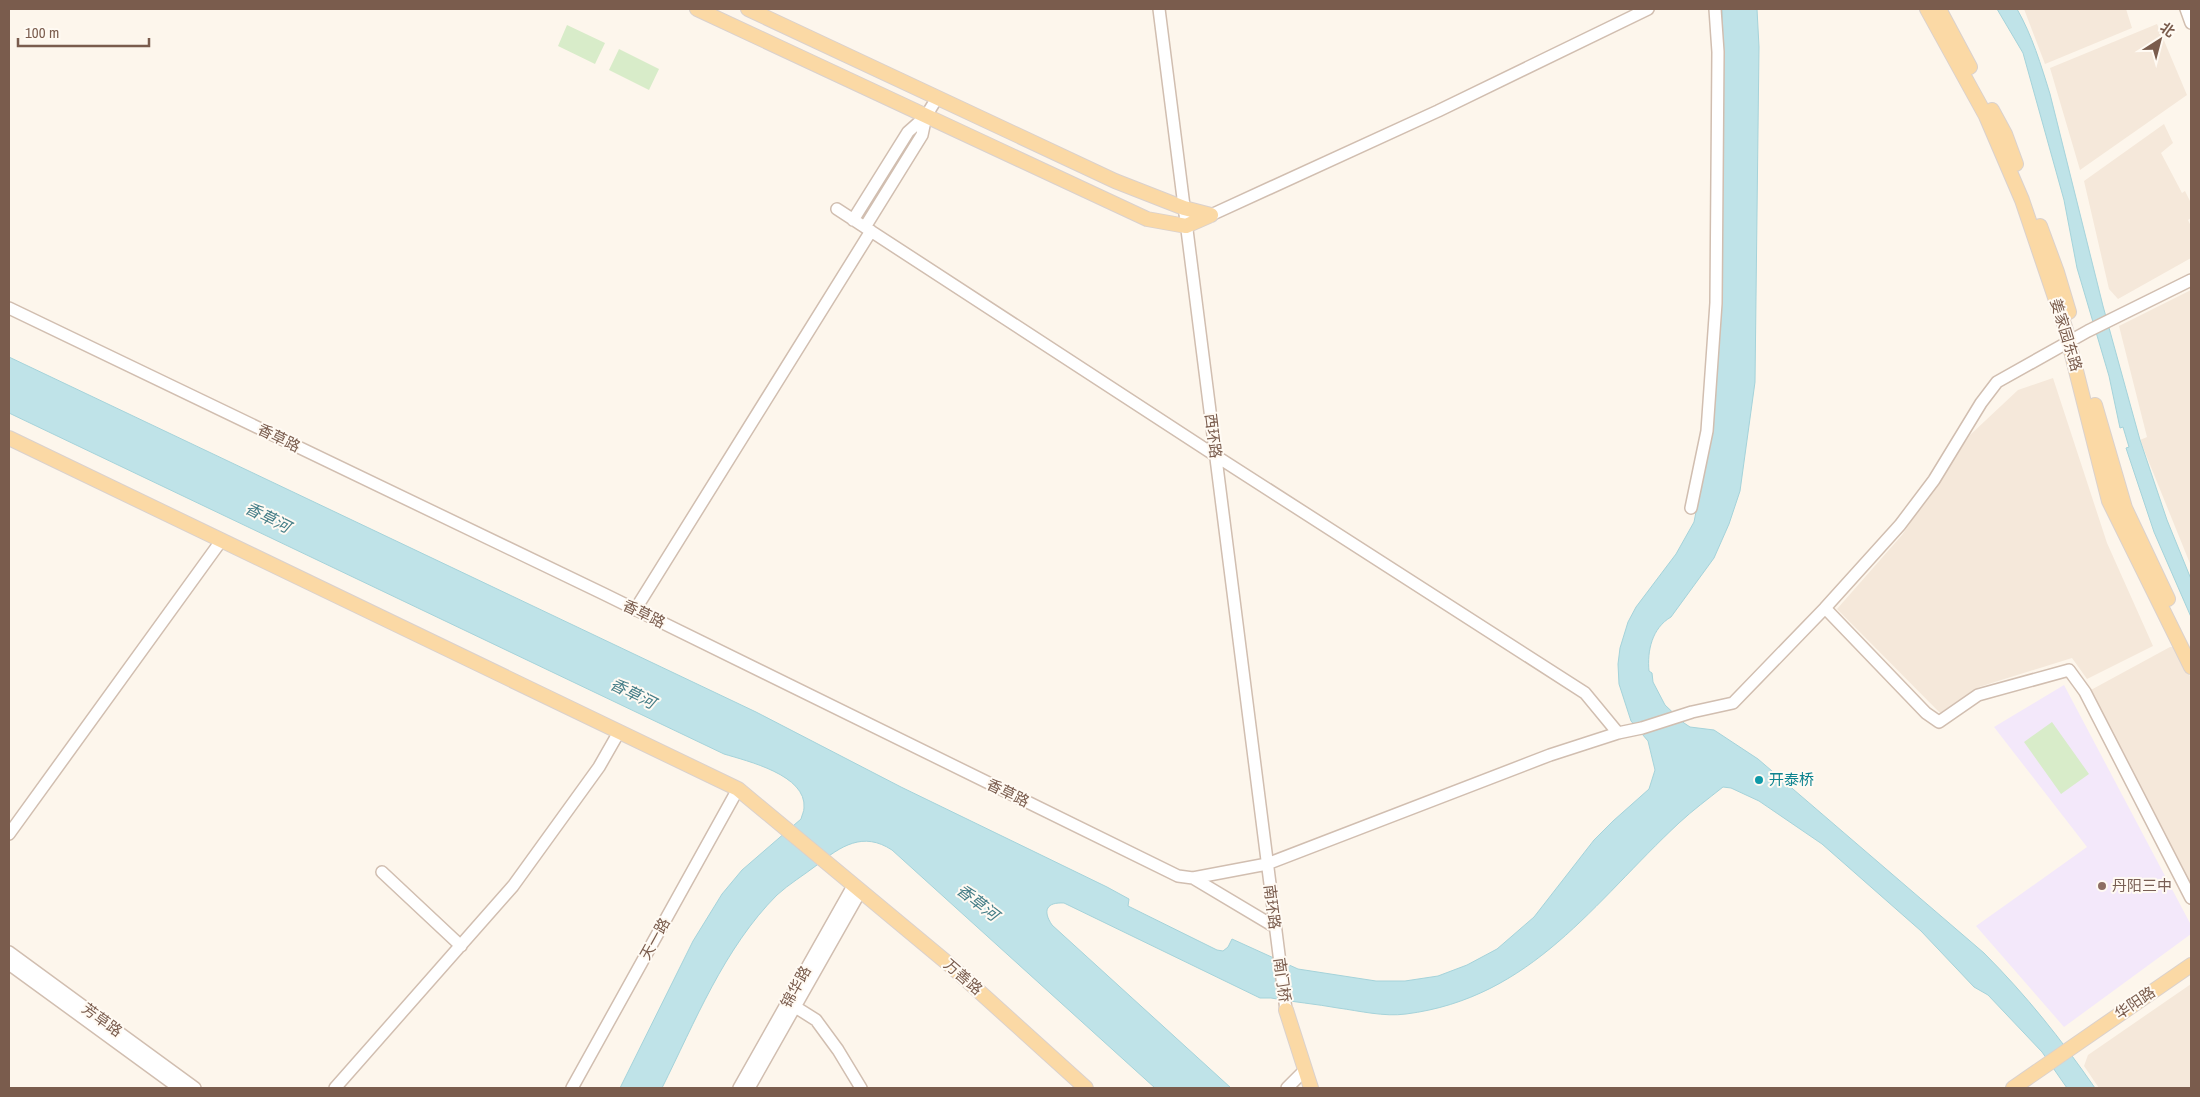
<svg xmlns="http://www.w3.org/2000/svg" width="2200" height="1097" viewBox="0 0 2200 1097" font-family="'Archivo Narrow','Noto Sans SC',sans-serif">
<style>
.residential{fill:#f5e8da}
.education{fill:#f3e8fa}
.grass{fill:#d8ecc9}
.water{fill:#bfe3e8;stroke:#a5d3da}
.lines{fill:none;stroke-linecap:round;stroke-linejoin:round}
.minor-casing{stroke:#d1beb0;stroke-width:14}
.major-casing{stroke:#dad1cd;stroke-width:16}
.minor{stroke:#fff;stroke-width:11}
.major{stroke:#fbd9a5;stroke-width:14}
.culture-dot{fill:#0f9aa8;stroke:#fffaf3;stroke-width:2}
.education-dot{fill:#8d6e63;stroke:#fffaf3;stroke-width:2}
.labels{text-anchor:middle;stroke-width:4;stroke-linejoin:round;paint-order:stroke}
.street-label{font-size:15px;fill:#7a5c4d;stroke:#fffaf3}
.culture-label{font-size:15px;fill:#0d838f;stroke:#fffaf3;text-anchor:start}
.education-label{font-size:15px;fill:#785e54;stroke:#fffaf3;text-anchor:start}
.water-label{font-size:16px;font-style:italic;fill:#437c86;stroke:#fffaf3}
</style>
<rect width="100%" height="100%" fill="#fdf6ec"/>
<!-- residential -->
<path class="residential" d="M2024,9h102l6,19 -87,36z
M2157,24l30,71 -107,75 -30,-102z
M2164,124l9,19 -12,10 21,40 3,-2 6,12v15l-3,2 3,6v32l-73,41 -9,-10 -25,-108z
M2191,290v276l-51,-126 7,-3 -28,-111z
M2053,378l54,165 46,103 -66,33 -15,-21 -93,29 -39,26 -103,-104 65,-74 68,-100 48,-45z
M2170,647h5l16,31v210l-102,-197z
M2191,984v104h-92l-15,-22 4,-11z"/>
<!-- education -->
<path class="education" d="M2064,685l127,240v9l-127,93 -88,-101 111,-79 -93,-120z"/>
<!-- grass -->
<path class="grass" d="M567,25l38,18 -10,21 -37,-18z
M619,49l40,20 -10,21 -40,-20z
M2052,722l37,52 -28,20 -37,-52z"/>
<!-- water -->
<path class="water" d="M1722,9h35l2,38 -4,335 -15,109 -11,33 -15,34 -43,59c-19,11 -24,34 -22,54l3,2 1,9 12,23 19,18 6,4 24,3 44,29 226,194c42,42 77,86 111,135h-28l-25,-36 -54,-57 -14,-8 -53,-56 -99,-87 -63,-43 -28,-13 -8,-1c-15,12 -30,23 -44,36 -85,79 -147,175 -273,191 -22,3 -46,-3 -68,-6 -22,-4 -45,-6 -67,-10h-11l-196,-95c-17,-1 -22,7 -12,22l179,163h-76l-263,-238c-29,-19 -51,-4 -75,15 -13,10 -28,19 -40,30 -53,53 -82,127 -115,193h-42l73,-147 29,-47 20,-24 59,-51c1,-4 3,-8 3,-11 3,-33 -57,-47 -80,-54l-715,-341v-56l747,355 145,75 206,100 22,12 -1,7 89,44 6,1 5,-4 4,-8 66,30 78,12h29l33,-5 29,-11 30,-16 37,-32 60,-77 19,-19 36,-32 6,-19 -7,-29 -17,-20 -12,-37 -1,-20 2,-16 8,-26 8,-15 40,-53 18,-32 18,-91 10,-275z
M1997,9h20c15,26 24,56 33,85l53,212 37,134 27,80 24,59v38l-37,-85 -28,-84 3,-1 -6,-20 -3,1 -11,-52 -32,-108 -13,-68 -41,-147z"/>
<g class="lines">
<!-- minor casing -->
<g class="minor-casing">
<path id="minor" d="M1159,9l127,1001
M2186,9l5,14
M837,209l379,247 369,237 33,40
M1211,215l227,-104 210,-102
M853,220l55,-88 18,-16
M865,227l57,-92 4,-19 11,-18
M9,308l595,286 574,282 15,2 82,49
M1691,508l16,-77 9,-128 2,-251 -3,-43
M1825,608l101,105 13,9 39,-27 91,-25 16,22 106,206
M635,610l236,-379
M9,834l212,-293
M382,872l79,74
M1193,878l74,-14 283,-109 68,-22 24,-5 50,-16 41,-9 92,-95 75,-83 34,-45 47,-77 16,-21 91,-51 103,-51
M9,952l186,136
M9,964l170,124
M789,1003l27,17 22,30 23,38
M335,1088l178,-202 86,-119 20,-35
M572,1088l166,-299
M739,1088l114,-202
M749,1088l111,-196
M1287,1088l17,-17"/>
</g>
<!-- major casing -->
<g class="major-casing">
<path id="major" d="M697,9l450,210 39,7 25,-11
M748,9l367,172 69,27 27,7
M1927,9l59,107 36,84 43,127 44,174 82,166
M1939,9l31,58
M1992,110l13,24 11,30
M2040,226l17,46 12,40
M2095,405l30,103 43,91
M9,438l729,351 213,177 135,122
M1286,1010l25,78
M2013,1088l178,-123"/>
</g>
<!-- minor -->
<use href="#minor" class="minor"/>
<!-- major -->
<use href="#major" class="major"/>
</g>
<!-- markers -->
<circle class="culture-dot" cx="1759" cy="780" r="5"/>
<circle class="education-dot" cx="2102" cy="886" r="5"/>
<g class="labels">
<!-- street labels -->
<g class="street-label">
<text transform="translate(2066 335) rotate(73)" y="5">姜家园东路</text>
<text transform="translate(1213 436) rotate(83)" y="5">西环路</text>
<text transform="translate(279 438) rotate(26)" y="5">香草路</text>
<text transform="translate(644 614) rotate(26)" y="5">香草路</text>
<text transform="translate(1008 793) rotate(26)" y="5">香草路</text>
<text transform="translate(1272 907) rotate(83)" y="5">南环路</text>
<text transform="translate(655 939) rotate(-61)" y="5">天一路</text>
<text transform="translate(963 977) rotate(41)" y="5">万善路</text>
<text transform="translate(1282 980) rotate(82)" y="5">南门桥</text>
<text transform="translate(796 987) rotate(-61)" y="5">锦华路</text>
<text transform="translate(2135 1003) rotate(-34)" y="5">华阳路</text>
<text transform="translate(102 1020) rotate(36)" y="5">芳草路</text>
</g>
<!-- culture labels -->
<g class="culture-label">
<text x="1769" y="785">开泰桥</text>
</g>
<!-- education labels -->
<g class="education-label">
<text x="2112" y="891">丹阳三中</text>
</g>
<!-- water labels -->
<g class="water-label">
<text transform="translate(268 517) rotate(26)" y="6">香草河</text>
<text transform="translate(633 693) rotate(26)" y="6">香草河</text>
<text transform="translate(978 902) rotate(38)" y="6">香草河</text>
</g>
</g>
<!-- border -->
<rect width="2200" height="1097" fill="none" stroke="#7a5c4d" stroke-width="20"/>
<!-- north arrow -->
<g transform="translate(2160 40) rotate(36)" stroke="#fffaf3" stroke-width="4" paint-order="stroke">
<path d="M0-4L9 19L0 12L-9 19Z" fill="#7a5c4d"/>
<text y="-8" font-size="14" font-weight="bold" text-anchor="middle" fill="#7a5c4d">北</text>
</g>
<!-- scale -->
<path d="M18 38v8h131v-8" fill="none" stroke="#7a5c4d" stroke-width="2.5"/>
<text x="25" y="38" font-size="15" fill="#7a5c4d" stroke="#fffaf3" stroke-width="4" paint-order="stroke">100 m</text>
</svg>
